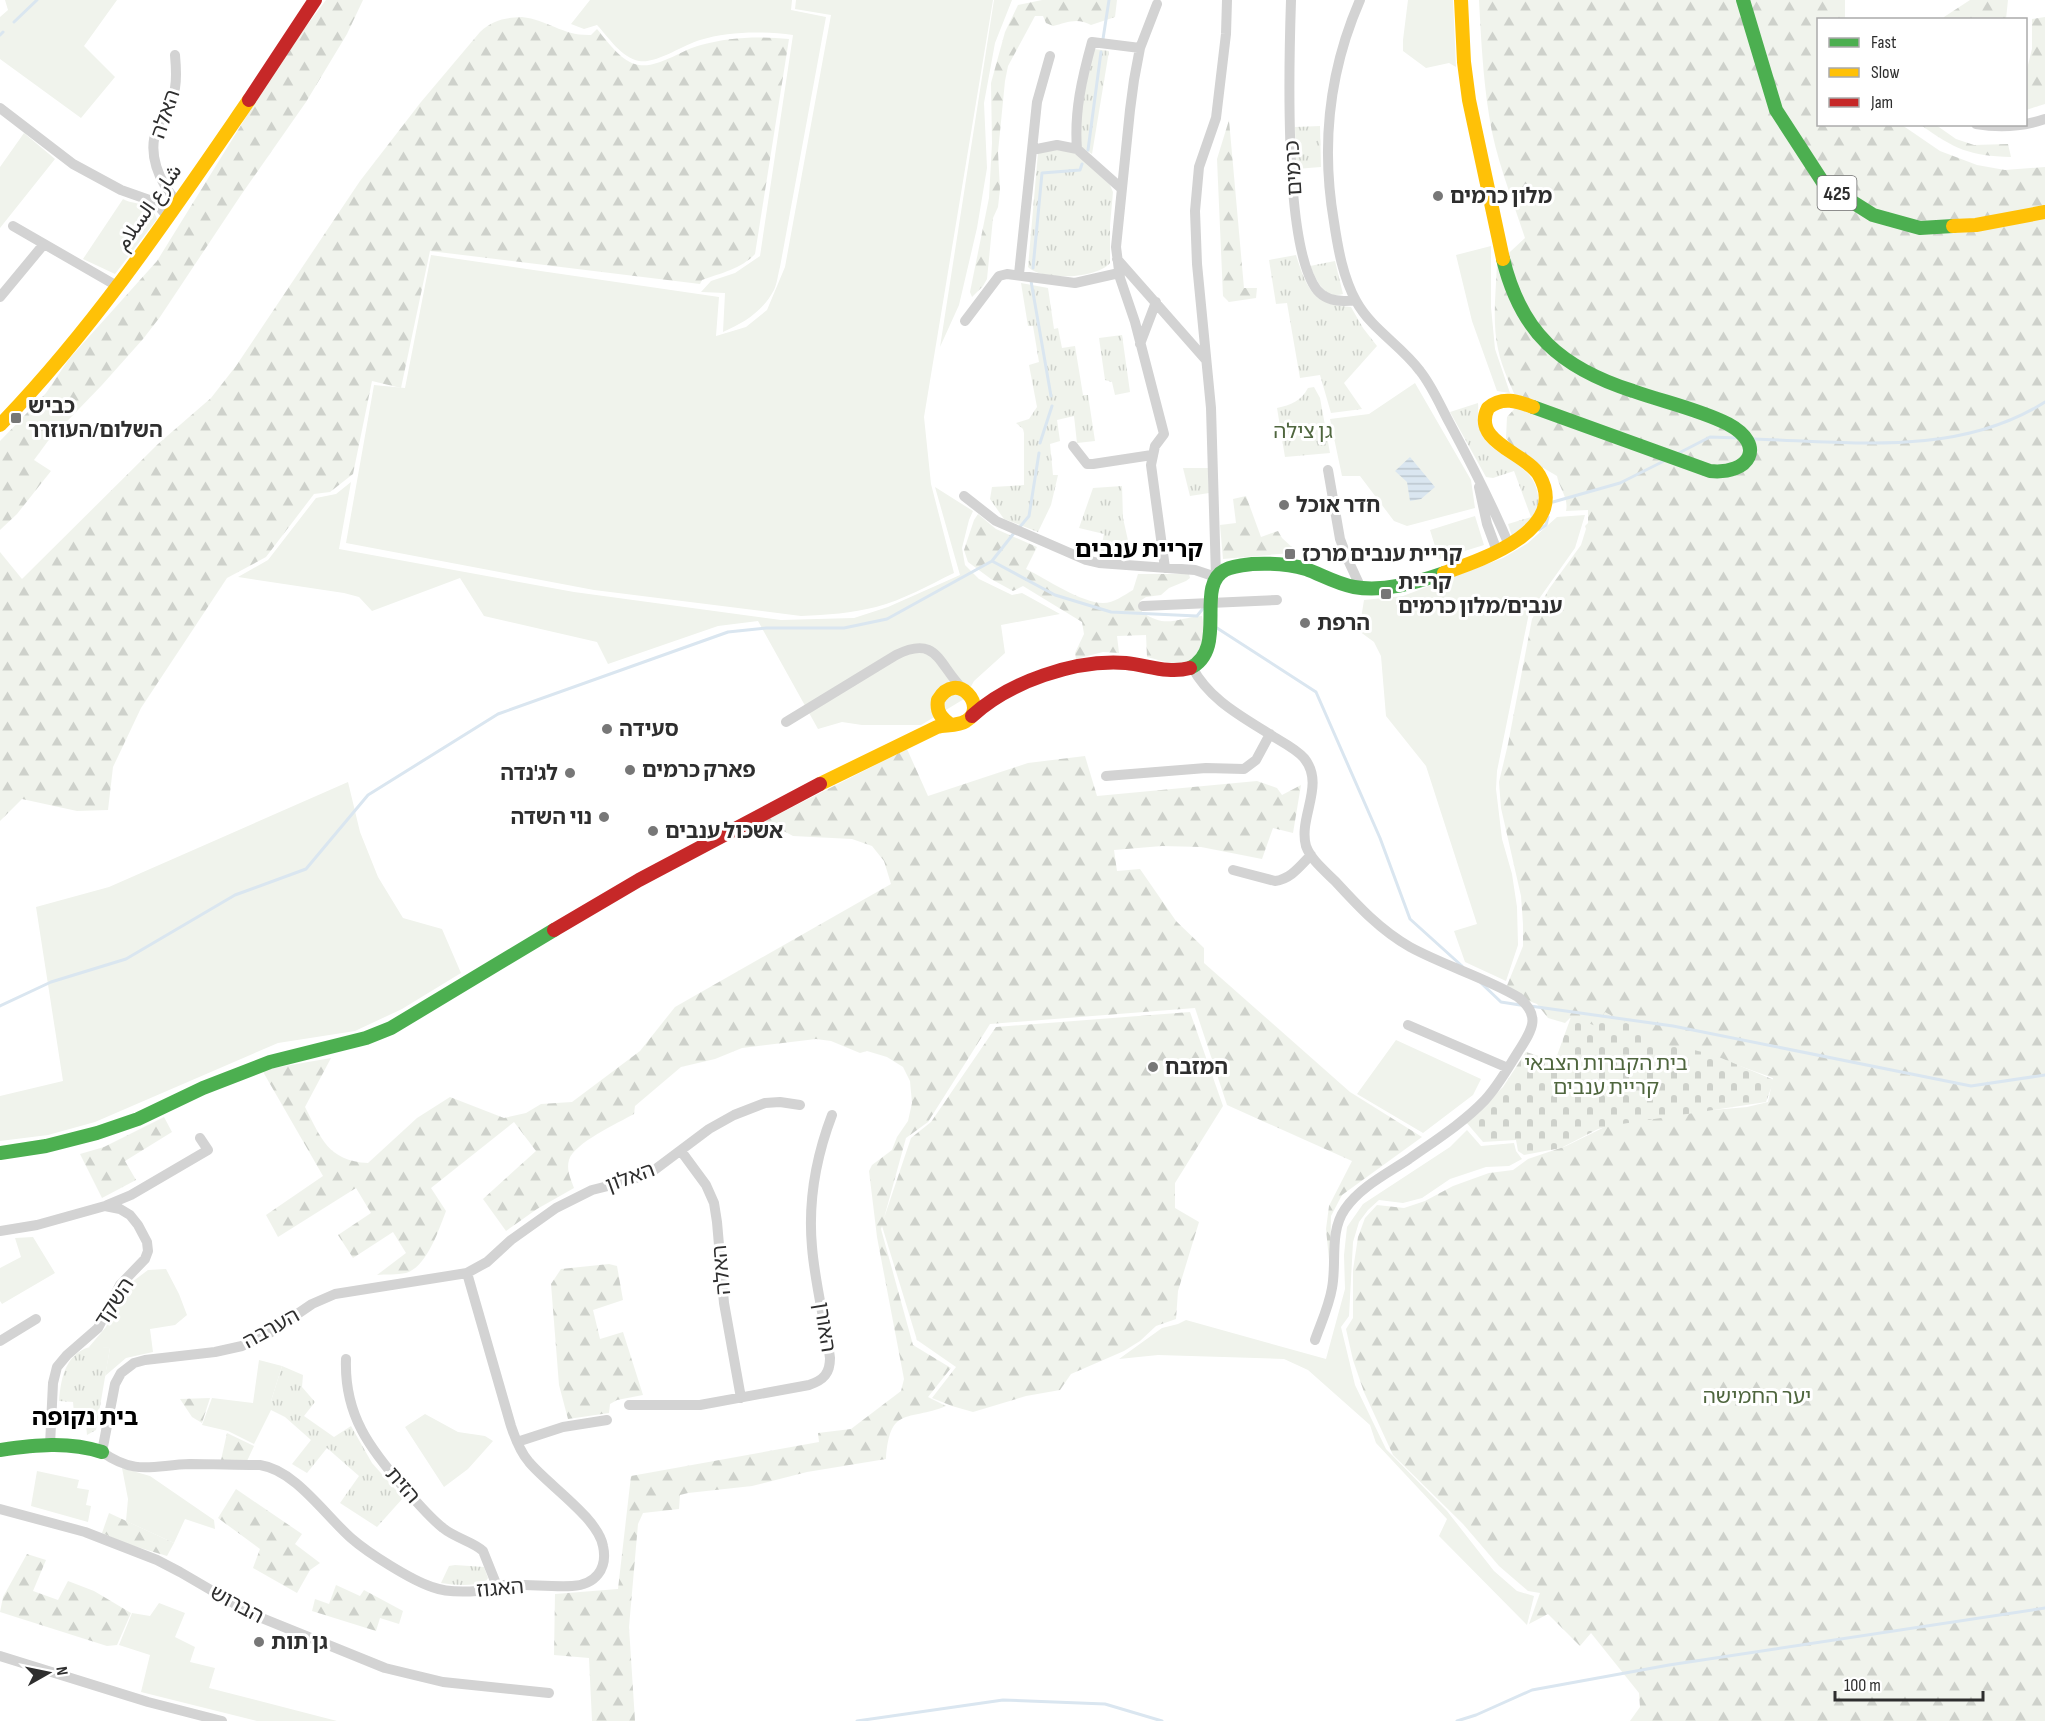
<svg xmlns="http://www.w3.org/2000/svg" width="2045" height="1721" viewBox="0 0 2045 1721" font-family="'Sofia Sans Condensed',Vazirmatn,'Noto Sans Hebrew',sans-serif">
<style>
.green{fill:#f0f3ec}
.forest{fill:url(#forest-firs)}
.cemetery{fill:url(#cemetery-stones)}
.park{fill:url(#park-tufts)}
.water{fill:url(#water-rules)}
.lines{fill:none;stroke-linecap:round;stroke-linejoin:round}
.stream{stroke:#dae6f0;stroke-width:3}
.street{stroke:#d3d3d3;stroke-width:10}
.fast{stroke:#4caf50;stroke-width:14}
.slow{stroke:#ffc107;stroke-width:14}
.jam{stroke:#c62828;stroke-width:14}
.poi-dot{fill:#777;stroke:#fff;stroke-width:2}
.labels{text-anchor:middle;stroke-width:6;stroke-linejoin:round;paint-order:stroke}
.shield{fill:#fff;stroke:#6d6d6d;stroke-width:1.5}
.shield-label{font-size:20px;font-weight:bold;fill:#2e2e2e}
.street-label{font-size:21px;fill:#2e2e2e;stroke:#fff}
.poi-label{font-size:21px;font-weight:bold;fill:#2e2e2e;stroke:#fff;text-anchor:start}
.park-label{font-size:21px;fill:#4f663e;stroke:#fff}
.quarter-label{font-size:24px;font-weight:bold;fill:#000;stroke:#fff}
</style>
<defs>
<pattern id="forest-firs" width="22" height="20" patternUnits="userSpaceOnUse" patternTransform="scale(1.5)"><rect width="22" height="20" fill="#f0f3ec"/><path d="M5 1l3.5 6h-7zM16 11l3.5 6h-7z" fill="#ced1cb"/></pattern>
<pattern id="cemetery-stones" width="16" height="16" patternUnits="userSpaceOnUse" patternTransform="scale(1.5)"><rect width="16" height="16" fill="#f0f3ec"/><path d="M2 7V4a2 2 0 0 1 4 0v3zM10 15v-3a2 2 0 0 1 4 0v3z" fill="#ced1cb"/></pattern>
<pattern id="park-tufts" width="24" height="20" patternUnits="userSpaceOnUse" patternTransform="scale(1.5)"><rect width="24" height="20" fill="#f0f3ec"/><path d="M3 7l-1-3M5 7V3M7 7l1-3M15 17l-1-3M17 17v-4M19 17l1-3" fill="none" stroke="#ced1cb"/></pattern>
<pattern id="water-rules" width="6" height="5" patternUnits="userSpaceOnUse" patternTransform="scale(1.5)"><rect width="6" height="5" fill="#dae6f0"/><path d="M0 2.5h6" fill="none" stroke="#bbc6ce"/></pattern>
</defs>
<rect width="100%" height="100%" fill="#fff"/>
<!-- green -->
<path class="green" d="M5,0h112l-33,46 31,31 -34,41 -81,-59v-42l8,-7z
M590,0h202l-1,10 35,7 -46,250c-2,7 -3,17 -6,23 -11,21 -30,33 -51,42l2,-39 -24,-1 10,-11 24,-8 25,-17 33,-221c-29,-4 -64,-4 -93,5 -17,5 -44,24 -61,21 -17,-3 -31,-24 -42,-36l-13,4 -13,-5z
M796,0h197l-69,417 7,67 23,89c-25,12 -51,27 -78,34 -24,6 -49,8 -75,9l-207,-26 -248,-47 28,-158 31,3 26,-133 288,42 -3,39 30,-9 21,-17 18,-43 46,-252 -36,-6z
M994,0h18l-17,43 -11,60 3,65 -10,60 -18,77 -19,42z
M1408,0h45l3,67 -7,-4 -23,5 -23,-17v-11z
M24,133l31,26 -55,69v-61z
M123,199c13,7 29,2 34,20l-42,55 -32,-15z
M1491,246v61l4,42 15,44 -13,-2 -25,-70 -16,-66z
M1415,383l56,97 4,28 -68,18 -13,-5 -34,-45h-18l-12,-57 39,-5z
M351,482l-12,67 235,43 207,28 73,-2 34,-11 72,-32 -25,-88 38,24 -4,9 -7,28 3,17 14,14 33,16 10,-2 38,21 -59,11 4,28 -31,28 -10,18 -43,26h-59l-20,-3 -24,7 -60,-108 -40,5 -110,38 -11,-22 -113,-26 -24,-38 -88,33 -13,-14 -15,-4 -106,-16 30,-17 48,-62 20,-4z
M1585,515l-10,33 -46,65 -32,158 -1,18 6,50 10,35 5,33 1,38 -12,36 -41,-19 -11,-31 23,-7 -51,-158 -40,-50 -5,-60 -7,-14 -15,-11 5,-31 39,-4 100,-38 25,-15 29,-26z
M1475,516l9,29 -45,14 -9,-29z
M348,782l12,50 18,45 25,41 39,11 19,44 -59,36 -47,22 -77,12 -183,79 -47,13 -48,6v-45l63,-15 -27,-174 73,-20z
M1396,1040l85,39 -8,16 -50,38 -66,-39z
M1467,1130l14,16 33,-3 2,8 6,8 -13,7 -23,1 -36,12 -28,19 -19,5 -24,-3 -11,10 -9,12 -6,20 -4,74 -8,11 14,58 31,64 61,62 47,60 23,20 17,5 -7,29 -88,-89 8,-17 -71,-76 -6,-18 -62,-55 -24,-11 -126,-4 -39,4 43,-31 16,-4 8,-4 140,39 19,-70 -1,-34 3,-28 16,-23 87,-57z
M33,1237l22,36 -53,31 -2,-3v-33l21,-11 -6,-19z
M166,1269l13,25 8,21 -12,10 -25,4 3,23 -27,6 -21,18 5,-28 -21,-1 17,-20 18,-39 24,-18z
M259,1360l23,6 -11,35v9l-17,34 -26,-13 -26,-6 10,-27 41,5z
M425,1414l33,18 27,4 8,5 -25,28 -24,18 -39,-60z
M122,1468l28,8 64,44 1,9 -30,-10 -11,24 -48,-22 2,-22z
M37,1471l42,9 -2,8 12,2 -3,15 5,1 -3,16 -57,-16z
M159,1603l26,10 -10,24 20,10 -5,15 25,6 -6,20 128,33h-80l-116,-29 9,-37 -31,-10 13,-32 18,3z"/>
<!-- forest -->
<path class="forest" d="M326,0h37l-16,34 -41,68 -65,93 -81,122 -17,22 -41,46 -54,56 -14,19 17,11 -34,43 -17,16v-89l46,-48 23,-34 88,-98 128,-207z
M1042,0h75l-2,17 -24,8c-14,-8 -25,-2 -38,1l-7,-3 -3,-7h-8l-27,50 -3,15 -7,71 2,37 -2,18 -5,11 -6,61 -4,7 -11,11 -2,-5 19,-94 3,-55 -1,-60 14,-51 13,-27z
M1479,0h366v19l-27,1v104l84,1 38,26 37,14 28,5 40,-3v1554h-415l10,-14 -1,-14 -48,-60 -11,13 -32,-32 -19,10 11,-31 -12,-2 -29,-25 -36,-42 -70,-69 -29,-63 -11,-32 -7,-31 7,-11v-48l5,-33 7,-19 12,-13 27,3 21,-7 28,-15 36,-13 24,-3 15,-11 38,-13 57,-28 124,-11 21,-5 5,-24 -36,-13 -18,-4 -23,1 -126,-44 -5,5 -17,-5 -11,-14 -11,-4 -20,-12 17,-42v-22l-2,-28 -20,-88 -2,-26 9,-38 24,-125 17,-30 32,-44 5,-16 -1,-3 3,-3v-13l-22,1c3,-13 -7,-23 -9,-35l-39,-23 -12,-15 1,-21 10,-11 3,1c-8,-19 -18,-38 -22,-58 -6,-27 -2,-58 -1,-85l28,-26c-13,-40 -30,-81 -36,-123 -6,-38 -8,-77 -10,-115z
M1970,0h38l-2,19h-63l1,-2z
M522,17c26,3 41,19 69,18l6,-6c11,13 24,33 42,36 20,3 42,-15 62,-20 28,-8 59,-9 88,-6l-34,215c-14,15 -34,19 -53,26l-2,4 -270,-33 -29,137 -29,-7 -19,93 -23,18 -16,2 -48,63 -39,21 -86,130 -28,59 -5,43 -31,1 -55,-12 -22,22v-269l22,27 136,-135 53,-46 25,-32 124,-185 61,-79 59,-70c13,-12 24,-14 42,-15z
M2045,17v87l-19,6v-37l6,-24v-30z
M1229,120l15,168h13l-1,10 -27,4 -6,-6 -6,-137z
M1921,125h15l20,14 18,6 34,-1 3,13c-41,-1 -57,-8 -90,-32z
M1246,496l15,41 17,-6 4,7 12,11 -3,4 -68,6 -3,-34 16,-2 -3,-24z
M978,514l18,15 41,18 -11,22c20,10 56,34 77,34 11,0 21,-8 30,-13l5,-16h51l1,4 -4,3 -17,7 -8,7 -15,2 -6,4 2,11c24,17 34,6 60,4 3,15 4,44 -18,47 -11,2 -25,-3 -37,-6l-1,-22 -29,1 2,17 -16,-1 -27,7 -1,-6 9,-19 -2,-12 -59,-36 -10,5 -22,-12 -23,-17 -4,-12 10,-30z
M907,749l21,47 100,-33 57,-7 12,40 160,-15 20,7 5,7 19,-10 -8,48 -20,-5 -11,31 -61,-12 -39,-1 -48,4 3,21 23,-2 36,52 28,27v15l146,129 72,45 -80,58 -11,21 -1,54 -4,-41 3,-23 23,-45 -125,-56 -32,-97 -205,16 -62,98 -22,16 -22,80 27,-80 20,-16 65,-95 194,-15 33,94 -48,77v25l24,14 -21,69 -2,28 -20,7 -16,15 -16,10 -53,23 -11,16 -34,6 -53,16 -21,-6 -20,-8 24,-31 -39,-27 -35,-114 -1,3 32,116 38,23 -23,29 18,9c-39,16 -56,-1 -60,53l-79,13 -55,14 -64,7 -8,2 -1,14 -36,4 -5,11 -9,103 6,94h-43l-3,-63 -35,-3 1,-61 63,-5 13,-113 188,-34 -1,-9 33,-4 50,-38 3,-12 -27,-142 -8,-66 3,-6 20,-15 5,-13 11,-16 4,-18 -2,-22 -7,-14 -16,-10 -20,-6 -7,2 -29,-12 -15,-2 -74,9 -27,11 -34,8 -46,39 -1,8c-16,9 -60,29 -65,46 -3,10 2,19 5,28l-37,21 -31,22 -23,-32 53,-48 -22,-29 -83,66 15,23c-7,18 -19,56 -40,62 -9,2 -20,1 -29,2l29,-22 -13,-21 -40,26 -15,-23 33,-22 -15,-25 -78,49 -12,-22 57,-39 -61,-106 69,-12 -26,49c16,31 23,54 63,56l49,-45 33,-21 54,21 22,-5 15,-9 31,-2 68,-51 35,-44 216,-123 -7,-23 -12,-15 -20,-7 -59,-3 -28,-15z
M164,1117l8,15 -47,29 11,19 -34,18 -22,-44 24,-7z
M609,1264l8,2 6,34 -30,10 7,29 23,-7 20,63 -26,5 -7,4 -1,9 -41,6 -9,-34 -8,-101 10,-15z
M210,1398l-8,25 -10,-6 -12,-18z
M227,1433l27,13 -7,15 -26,-1z
M236,1489l66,45 -7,10 25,19 -10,7 -13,23 -44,-25 7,-19 -42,-31z
M109,1513l65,30 -7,13 -40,-12 -25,-11z
M27,1554l19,6 -13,31 25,9 10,-19 26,10 37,22 -14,32 -10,1 -107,-34 3,-15z
M336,1585l24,11 4,-6 39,21 -4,13 -19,-6 -4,13 -64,-20 3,-12 14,5z"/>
<!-- cemetery -->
<path class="cemetery" d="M1605,1012c14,8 38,16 47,31l38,6 24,6 60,25 -8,22 -151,23 -17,4 -37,19 -37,7 -6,-4 -2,-11 -33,2 -17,-20 37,-35 23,-35 29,9 16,-44 25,9z"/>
<!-- park -->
<path class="park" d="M1094,49l15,2 -17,103 -11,-7v-39z
M1320,126l1,41 -25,2 -1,-42z
M1049,149l26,3 35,33 3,7 -3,33v38c-13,16 -69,18 -82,4l10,-114z
M1296,255c11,34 16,49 55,52l12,21 14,18 -33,37 18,26 -31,4 -11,-38 -20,3 -13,-75 -11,1 -7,-44z
M1335,261l8,33c-18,6 -27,-14 -33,-28z
M1021,283l27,5 6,41 4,-1 4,20 13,-2 8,49h5l7,46 -18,2 -3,-27 -17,4 3,21 -10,3 3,31h5l-7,30 -13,27 -34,-13 -14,-20 2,-12 32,-2v-52l-1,-4 -7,-6 13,-4 8,-12 -8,-42 10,-3 -6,-36h-5z
M1122,335l8,57 -15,3 -3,-13 -7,-2 -6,-42z
M1314,387l6,11 10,55 -45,4 -8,-49c14,-3 24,-7 31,-20z
M1478,403c1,9 -2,19 2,28 11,28 53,29 58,64 3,20 -12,30 -26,41l-4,-12 23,-7 -17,-46 -21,7 -7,-1 -36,-65z
M1183,468h25l1,25 -19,3z
M1122,486l1,32 8,36 -31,-1 4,-19 -25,-6 14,-40z
M94,1346l16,2 -14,82 -9,5 -2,-21h-11l-1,-12 -14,-1c2,-24 7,-50 35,-55z
M282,1366l21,9 -1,12 13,15 -11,14 30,21 17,-11 21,37 31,35 -26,29 -37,-24 19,-27 -32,-28 -20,25 -15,-9 19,-24 -26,-23 -14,-7v-9z
M455,1565l29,2 4,11 -2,3c-15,6 -30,4 -45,2l8,-17z"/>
<!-- water -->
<path class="water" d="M1410,457l25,30 -14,12 -11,2 -3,-19 -12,-11z"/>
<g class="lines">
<!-- stream -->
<path class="stream" d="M14,22l23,-22
M0,35l3,-3
M1103,39l6,-39
M1088,150l13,-98
M1033,268l9,-95 38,-3 2,-6
M1031,281l20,115
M1754,439c98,3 204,18 291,-37
M1040,443l12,-37
M1677,454l33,-17 29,1
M1553,502l67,-19 44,-22
M1019,528l10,-12 10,-63
M1539,530l7,-5 2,-8
M992,561l63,34 56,17 86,4 8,-10
M1217,628l99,64 64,146 30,81 52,47
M1481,983l20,19 19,3
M0,1006l51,-24 75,-23 109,-64 71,-26 62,-74 130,-81 230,-82 38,-4h78l43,-9 105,-58 22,-28
M1530,1006l143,20 298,60 74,-11
M857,1721l146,-21 102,4 57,17
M1457,1721l19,-6 56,-25 137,-25 376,-57"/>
<!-- street -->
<path class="street" d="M1291,0c-2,60 -8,246 26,290 10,12 25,12 38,10
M1360,0c-31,71 -39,146 -26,222 4,27 9,55 22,79 16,29 45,44 64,70 12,15 20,34 29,51 22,41 42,80 60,123
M1157,4l-17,44 -6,32 -4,30 -14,137 4,31 15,44 29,112 -9,12 -4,19 14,103
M175,55c1,11 2,22 0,33 -2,13 -12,25 -17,38 -12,27 1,56 20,77
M0,108l73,56 48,26 34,12 13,15
M1976,124c24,4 46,3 69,-5
M1077,149c-3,-37 5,-71 15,-107l48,6
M1032,150l25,-5 20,4 45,40
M13,226l104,60
M1117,259l89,101
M1019,274l18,-172 13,-46
M0,297l44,-53
M965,321l34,-45 8,-2 68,9 44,-10
M1140,344l16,-42
M1073,446l14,18h6l59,-9
M1328,470l12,69 8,21 13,28
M1479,487l8,37 10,27
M964,496l32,25 90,39 13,3 96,7 21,7 -5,-169 -14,-144 -2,-53 4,-44 17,-49 10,-84 1,-34
M1143,606l134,-6
M1192,667c18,34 51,50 82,70 10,6 22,12 30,21 22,27 -6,59 2,88 5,14 19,25 29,35 23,25 45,49 75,66 35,19 74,30 108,50 24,19 14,33 0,55 -10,16 -20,34 -33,48 -22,23 -49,40 -76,59 -21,14 -49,28 -64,50 -16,23 -8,53 -13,79 -3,18 -11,35 -17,52
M786,722l110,-67c42,-21 42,10 67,34
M1106,776l100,-8 38,1 12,-9 14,-26
M1233,870l42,11c16,-2 25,-15 36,-26
M1408,1025l100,43
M681,1151l25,34 8,18 3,19 7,81 17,95
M107,1205l24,-10 77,-45 -8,-12
M0,1231l37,-6 68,-19 15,3 10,6 8,10 9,17 1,9 -3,8 -25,26 -22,43 -31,27 -10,12 -4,16 -3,62
M467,1273l44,153c4,12 9,26 18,36 19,23 69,56 74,84 5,23 -8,39 -31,40 -23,1 -45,-2 -68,-1 -9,1 -18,5 -27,6 -14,1 -32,1 -45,-4 -21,-7 -64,-34 -81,-49 -26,-23 -56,-68 -91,-73 -23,0 -47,-1 -70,-1 -37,1 -54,12 -88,-12l13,-68 6,-11 13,-10 11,-3 70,-8 27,-6 26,-12 44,-30 23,-10 132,-21 20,-11 24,-22 45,-32 36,-18 36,-9 25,-10 56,-42 25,-14 31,-12 15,-1 20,3
M0,1341l36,-22
M346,1359c-2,56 24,90 59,130 12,13 24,28 38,39 12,10 31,14 40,23l14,35
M629,1405h71l109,-20c15,-5 21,-12 21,-27 -5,-37 -15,-74 -18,-111 -4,-44 4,-90 20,-132
M517,1442l46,-15 44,-7
M0,1509l85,23 72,28 23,12 72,42 133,54 58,14 106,11
M0,1656l148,46 74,19"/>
<!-- fast -->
<path class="fast" d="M1743,0l33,110 48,74 49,31 47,13 33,-2
M1503,259c18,74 58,109 130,132 31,11 65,18 95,33 39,21 22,51 -18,47l-177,-64
M1190,668c39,-19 4,-82 35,-98 7,-4 18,-5 27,-6 18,-1 37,0 54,5 16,6 31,15 48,18 30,5 61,-4 90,-14
M0,1153l46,-7 51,-13 41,-14 65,-31 67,-26 96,-24 25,-10 163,-98
M0,1450c35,-5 68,-9 102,2"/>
<!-- slow -->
<path class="slow" d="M1461,0l3,62 5,38 34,159
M1953,226l23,-1 69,-13
M0,425c95,-98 172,-213 249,-325
M1444,573c37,-13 127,-43 95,-98 -13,-22 -68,-33 -51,-67 14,-12 29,-7 45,-1
M820,784l117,-57c9,-2 21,-1 29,-6 23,-13 -9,-53 -28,-21 -2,12 3,18 13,25"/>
<!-- jam -->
<path class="jam" d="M249,100l66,-100
M972,716c37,-34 103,-57 154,-53 21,2 42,11 64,5
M554,930l85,-50 181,-96"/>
</g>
<!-- markers -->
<g class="poi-dot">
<circle cx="1438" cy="196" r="6"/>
<rect x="10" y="412" width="12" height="12" rx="3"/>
<circle cx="1284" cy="505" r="6"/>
<rect x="1284" y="548" width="12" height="12" rx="3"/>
<rect x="1380" y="588" width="12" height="12" rx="3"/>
<circle cx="1305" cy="623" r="6"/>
<circle cx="607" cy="729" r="6"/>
<circle cx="630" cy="770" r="6"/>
<circle cx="570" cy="773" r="6"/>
<circle cx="604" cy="817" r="6"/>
<circle cx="653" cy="831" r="6"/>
<circle cx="1153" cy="1067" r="6"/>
<circle cx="259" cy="1642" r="6"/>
</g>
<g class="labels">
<!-- shield labels -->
<rect class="shield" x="1817.5" y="176" width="39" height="34" rx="4.5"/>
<g class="shield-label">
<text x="1837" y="200">425</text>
</g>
<!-- street labels -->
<g class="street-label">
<text transform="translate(165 114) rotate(-71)" y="7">האלה</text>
<text transform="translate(1293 168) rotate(-93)" y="7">כרמים</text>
<text transform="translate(148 207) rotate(-55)" y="7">شارع السلام</text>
<text transform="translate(630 1177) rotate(-20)" y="7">האלון</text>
<text transform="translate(721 1270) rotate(-95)" y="7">האלה</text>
<text transform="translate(114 1302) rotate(-57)" y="7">השקד</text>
<text transform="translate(825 1327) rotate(81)" y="7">האורן</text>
<text transform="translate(271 1328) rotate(-29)" y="7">הערבה</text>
<text transform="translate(403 1485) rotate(49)" y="7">הזית</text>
<text transform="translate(500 1588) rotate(-5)" y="7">האגוז</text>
<text transform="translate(237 1604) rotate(28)" y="7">הברוש</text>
</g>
<!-- poi labels -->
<g class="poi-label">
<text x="1450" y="203">מלון כרמים</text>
<text x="28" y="413">כביש<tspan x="28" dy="24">השלום/העוזרר</tspan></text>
<text x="1296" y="512">חדר אוכל</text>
<text x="1302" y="561">קריית ענבים מרכז</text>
<text x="1398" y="589">קריית<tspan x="1398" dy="24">ענבים/מלון כרמים</tspan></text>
<text x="1317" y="630">הרפת</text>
<text x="619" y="736">סעידה</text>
<text x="642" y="777">פארק כרמים</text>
<text x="558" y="780" text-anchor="end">לג'נדה</text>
<text x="592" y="824" text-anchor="end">נוי השדה</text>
<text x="665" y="838">אשכול ענבים</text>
<text x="1165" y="1074">המזבח</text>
<text x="271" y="1649">גן תות</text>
</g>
<!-- park labels -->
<g class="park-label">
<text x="1303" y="438">גן צילה</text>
<text x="1606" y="1070">בית הקברות הצבאי<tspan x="1606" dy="24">קריית ענבים</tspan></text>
<text x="1757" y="1403">יער החמישה</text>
</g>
<!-- quarter labels -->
<g class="quarter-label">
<text x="1139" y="557">קריית ענבים</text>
<text x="85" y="1425">בית נקופה</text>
</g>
</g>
<!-- legend -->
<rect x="1817" y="18" width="210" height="108" fill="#ffffff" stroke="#ababab" stroke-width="1.5"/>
<rect x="1829" y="38" width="30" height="9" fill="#4caf50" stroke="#ababab" stroke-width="1.5"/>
<text x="1871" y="48" font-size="18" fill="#2e2e2e">Fast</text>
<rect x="1829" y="68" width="30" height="9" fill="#ffc107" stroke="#ababab" stroke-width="1.5"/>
<text x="1871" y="78" font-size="18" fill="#2e2e2e">Slow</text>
<rect x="1829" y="98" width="30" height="9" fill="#c62828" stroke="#ababab" stroke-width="1.5"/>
<text x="1871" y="108" font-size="18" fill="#2e2e2e">Jam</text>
<!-- north arrow -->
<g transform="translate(48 1673) rotate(81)" stroke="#ffffff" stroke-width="4.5" paint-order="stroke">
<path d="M0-4.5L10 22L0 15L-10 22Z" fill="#2e2e2e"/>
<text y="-9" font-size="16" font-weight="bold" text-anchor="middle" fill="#2e2e2e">N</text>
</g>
<!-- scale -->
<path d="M1835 1691v9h148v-9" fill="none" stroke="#2e2e2e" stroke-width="3"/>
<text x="1844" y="1691" font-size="18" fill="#2e2e2e" stroke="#ffffff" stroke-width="4.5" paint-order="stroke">100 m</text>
</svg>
